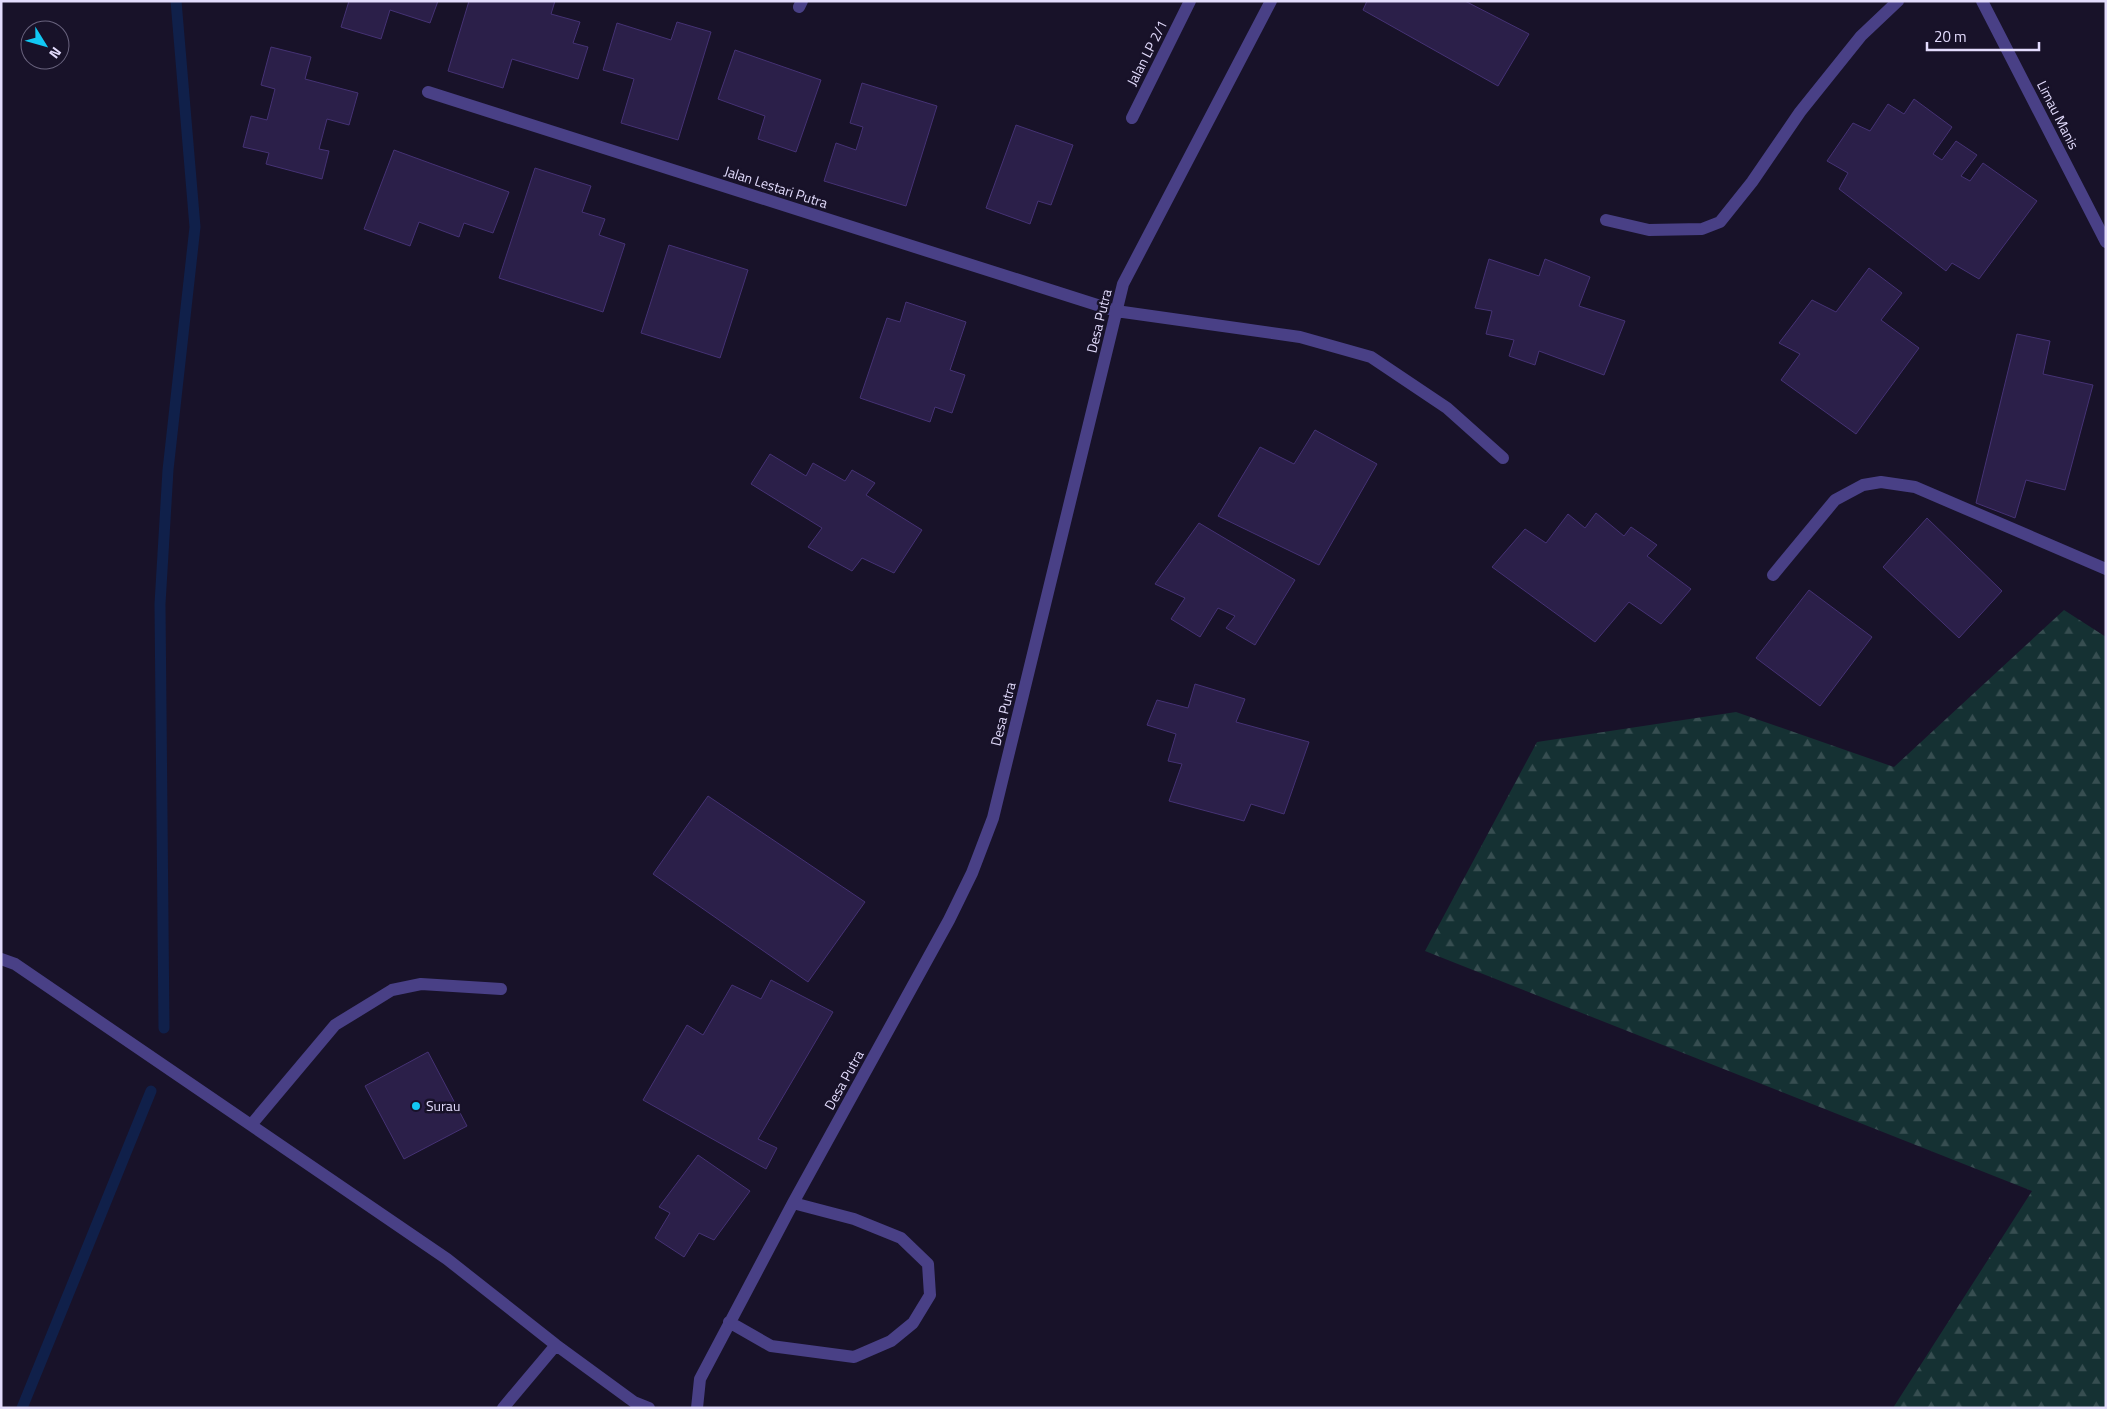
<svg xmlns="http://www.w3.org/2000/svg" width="2107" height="1409" viewBox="0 0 2107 1409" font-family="'Titillium Web',sans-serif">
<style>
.forest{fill:url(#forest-firs)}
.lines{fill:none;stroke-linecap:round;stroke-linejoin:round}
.stream{stroke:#10204a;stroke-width:11}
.building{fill:#2b1f49;stroke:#453274}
.minor{stroke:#494086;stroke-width:12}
.poi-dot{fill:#12c8f3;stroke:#181229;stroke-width:2}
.labels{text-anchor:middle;stroke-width:5;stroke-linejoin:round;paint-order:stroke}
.street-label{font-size:14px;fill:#e3dcfd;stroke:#181229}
.poi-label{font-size:14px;fill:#e3dcfd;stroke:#181229;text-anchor:start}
</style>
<defs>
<pattern id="forest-firs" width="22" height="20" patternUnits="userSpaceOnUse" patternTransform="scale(1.25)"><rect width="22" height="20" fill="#153133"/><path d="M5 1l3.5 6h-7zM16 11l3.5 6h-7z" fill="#374e51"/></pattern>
</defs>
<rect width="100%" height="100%" fill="#181229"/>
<!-- forest -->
<path class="forest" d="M2064,610l42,27v771h-213l139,-217 -607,-240 112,-209 199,-30 158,55z"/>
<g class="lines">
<!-- stream -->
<path class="stream" d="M164,1028l-4,-424 8,-134 27,-243 -19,-226
M22,1408l129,-317"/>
</g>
<!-- building -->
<path class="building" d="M349,1h89l-8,22 -40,-13 -9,29 -40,-12z
M469,1h86l-4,13 29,8 -7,21 15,4 -10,32 -66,-20 -9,29 -55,-17z
M1367,1h98l64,33 -31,52 -135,-76z
M677,22l34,10 -33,108 -57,-17 13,-44 -31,-9 14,-47 54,17z
M271,47l40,10 -6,22 53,14 -9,32 -22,-6 -8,30 10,2 -7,28 -56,-15 3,-11 -26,-6 8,-31 16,4 8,-31 -14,-4z
M735,50l86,30 -25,72 -38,-13 7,-23 -47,-17z
M862,83l75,23 -31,100 -82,-25 12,-38 20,7 7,-23 -13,-4z
M1914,99l38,28 -19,27 9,6 14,-19 21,14 -16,21 9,5 13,-18 54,38 -58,78 -27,-16 -6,8 -107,-82 9,-16 -21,-12 26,-38 17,8 18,-27 16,10z
M1016,125l57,20 -22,60 -13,-4 -8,23 -44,-16z
M394,150l115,42 -16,41 -29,-10 -5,14 -40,-15 -9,24 -46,-17z
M535,168l56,18 -9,26 23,7 -6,16 26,9 -22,68 -104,-34z
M669,245l79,25 -28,88 -79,-25z
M1489,259l50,17 6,-17 45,18 -11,29 46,15 -21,54 -65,-24 -4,14 -26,-9 5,-16 -28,-6 6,-23 -17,-3z
M1869,268l33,25 -21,27 38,28 -63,86 -75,-54 19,-26 -21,-11 33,-43 24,12z
M906,302l60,20 -16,48 15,5 -13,38 -17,-6 -5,15 -70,-24 27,-80 13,4z
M2017,334l33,7 -7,33 50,11 -28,105 -39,-10 -11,38 -39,-15z
M1315,430l62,34 -58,101 -101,-49 42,-69 34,17z
M770,454l36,22 7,-13 32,18 7,-11 23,13 -9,12 56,35 -28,43 -32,-15 -10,13 -44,-24 14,-19 -71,-44z
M1596,513l28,23 7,-9 26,18 -10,11 44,33 -30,35 -32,-22 -34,40 -103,-75 33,-38 21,14 22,-29 17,14z
M1927,518l75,73 -43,47 -76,-71z
M1199,523l96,57 -40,65 -29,-17 9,-12 -17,-8 -18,29 -29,-18 14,-21 -30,-14z
M1809,590l63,47 -52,69 -64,-48z
M1195,684l50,15 -9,23 73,20 -25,72 -33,-10 -7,17 -75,-20 13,-37 -14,-3 8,-27 -29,-9 10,-25 31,8z
M708,796l157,106 -57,80 -155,-108z
M771,980l62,32 -75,127 19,9 -11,21 -123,-69 44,-75 16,10 29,-50 29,14z
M428,1052l39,74 -63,33 -39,-73z
M698,1155l52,36 -36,49 -15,-7 -15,24 -29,-19 15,-25 -11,-6z"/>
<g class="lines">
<!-- minor -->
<path class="minor" d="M1982,1l124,241
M799,7l3,-6
M428,92l688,219 184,26 71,20 76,51 56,50
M1132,118l58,-117
M1606,220l43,10 53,-1 18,-7 32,-40 48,-70 61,-76 37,-35
M1773,575l62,-75 28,-15 18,-3 34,5 191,82
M1,959l14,5 432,295 109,86 78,57 15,6
M251,1125l84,-100 57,-35 29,-6 80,5
M729,1322l42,24 83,11 37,-16 22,-18 17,-28 -2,-31 -27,-26 -47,-19 -61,-16
M503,1408l53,-63
M697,1408l3,-29 93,-176 156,-283 23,-47 21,-55 130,-534 148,-283"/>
</g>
<!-- markers -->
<circle class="poi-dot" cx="416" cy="1106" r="5"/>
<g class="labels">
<!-- street labels -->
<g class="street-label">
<text transform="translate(1147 53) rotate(-63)" y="5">Jalan LP 2/1</text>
<text transform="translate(2058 115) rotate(63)" y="5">Limau Manis</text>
<text transform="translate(776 187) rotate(18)" y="5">Jalan Lestari Putra</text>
<text transform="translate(1099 321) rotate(-76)" y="5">Desa Putra</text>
<text transform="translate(1003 714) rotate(-76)" y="5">Desa Putra</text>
<text transform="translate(844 1080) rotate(-61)" y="5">Desa Putra</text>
</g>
<!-- poi labels -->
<g class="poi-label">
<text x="426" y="1111">Surau</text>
</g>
</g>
<!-- border -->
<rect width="2107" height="1409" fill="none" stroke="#e3dcfd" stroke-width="5"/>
<!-- north arrow -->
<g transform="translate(45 45) rotate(127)"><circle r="24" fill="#181229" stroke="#69637e"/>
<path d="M0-4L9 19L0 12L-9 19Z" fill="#12c8f3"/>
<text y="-8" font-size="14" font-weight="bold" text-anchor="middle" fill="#e3dcfd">N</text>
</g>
<!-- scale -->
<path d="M1927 42v8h112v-8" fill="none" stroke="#e3dcfd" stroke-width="2.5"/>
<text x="1934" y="42" font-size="15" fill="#e3dcfd" stroke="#181229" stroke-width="4" paint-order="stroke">20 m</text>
</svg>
